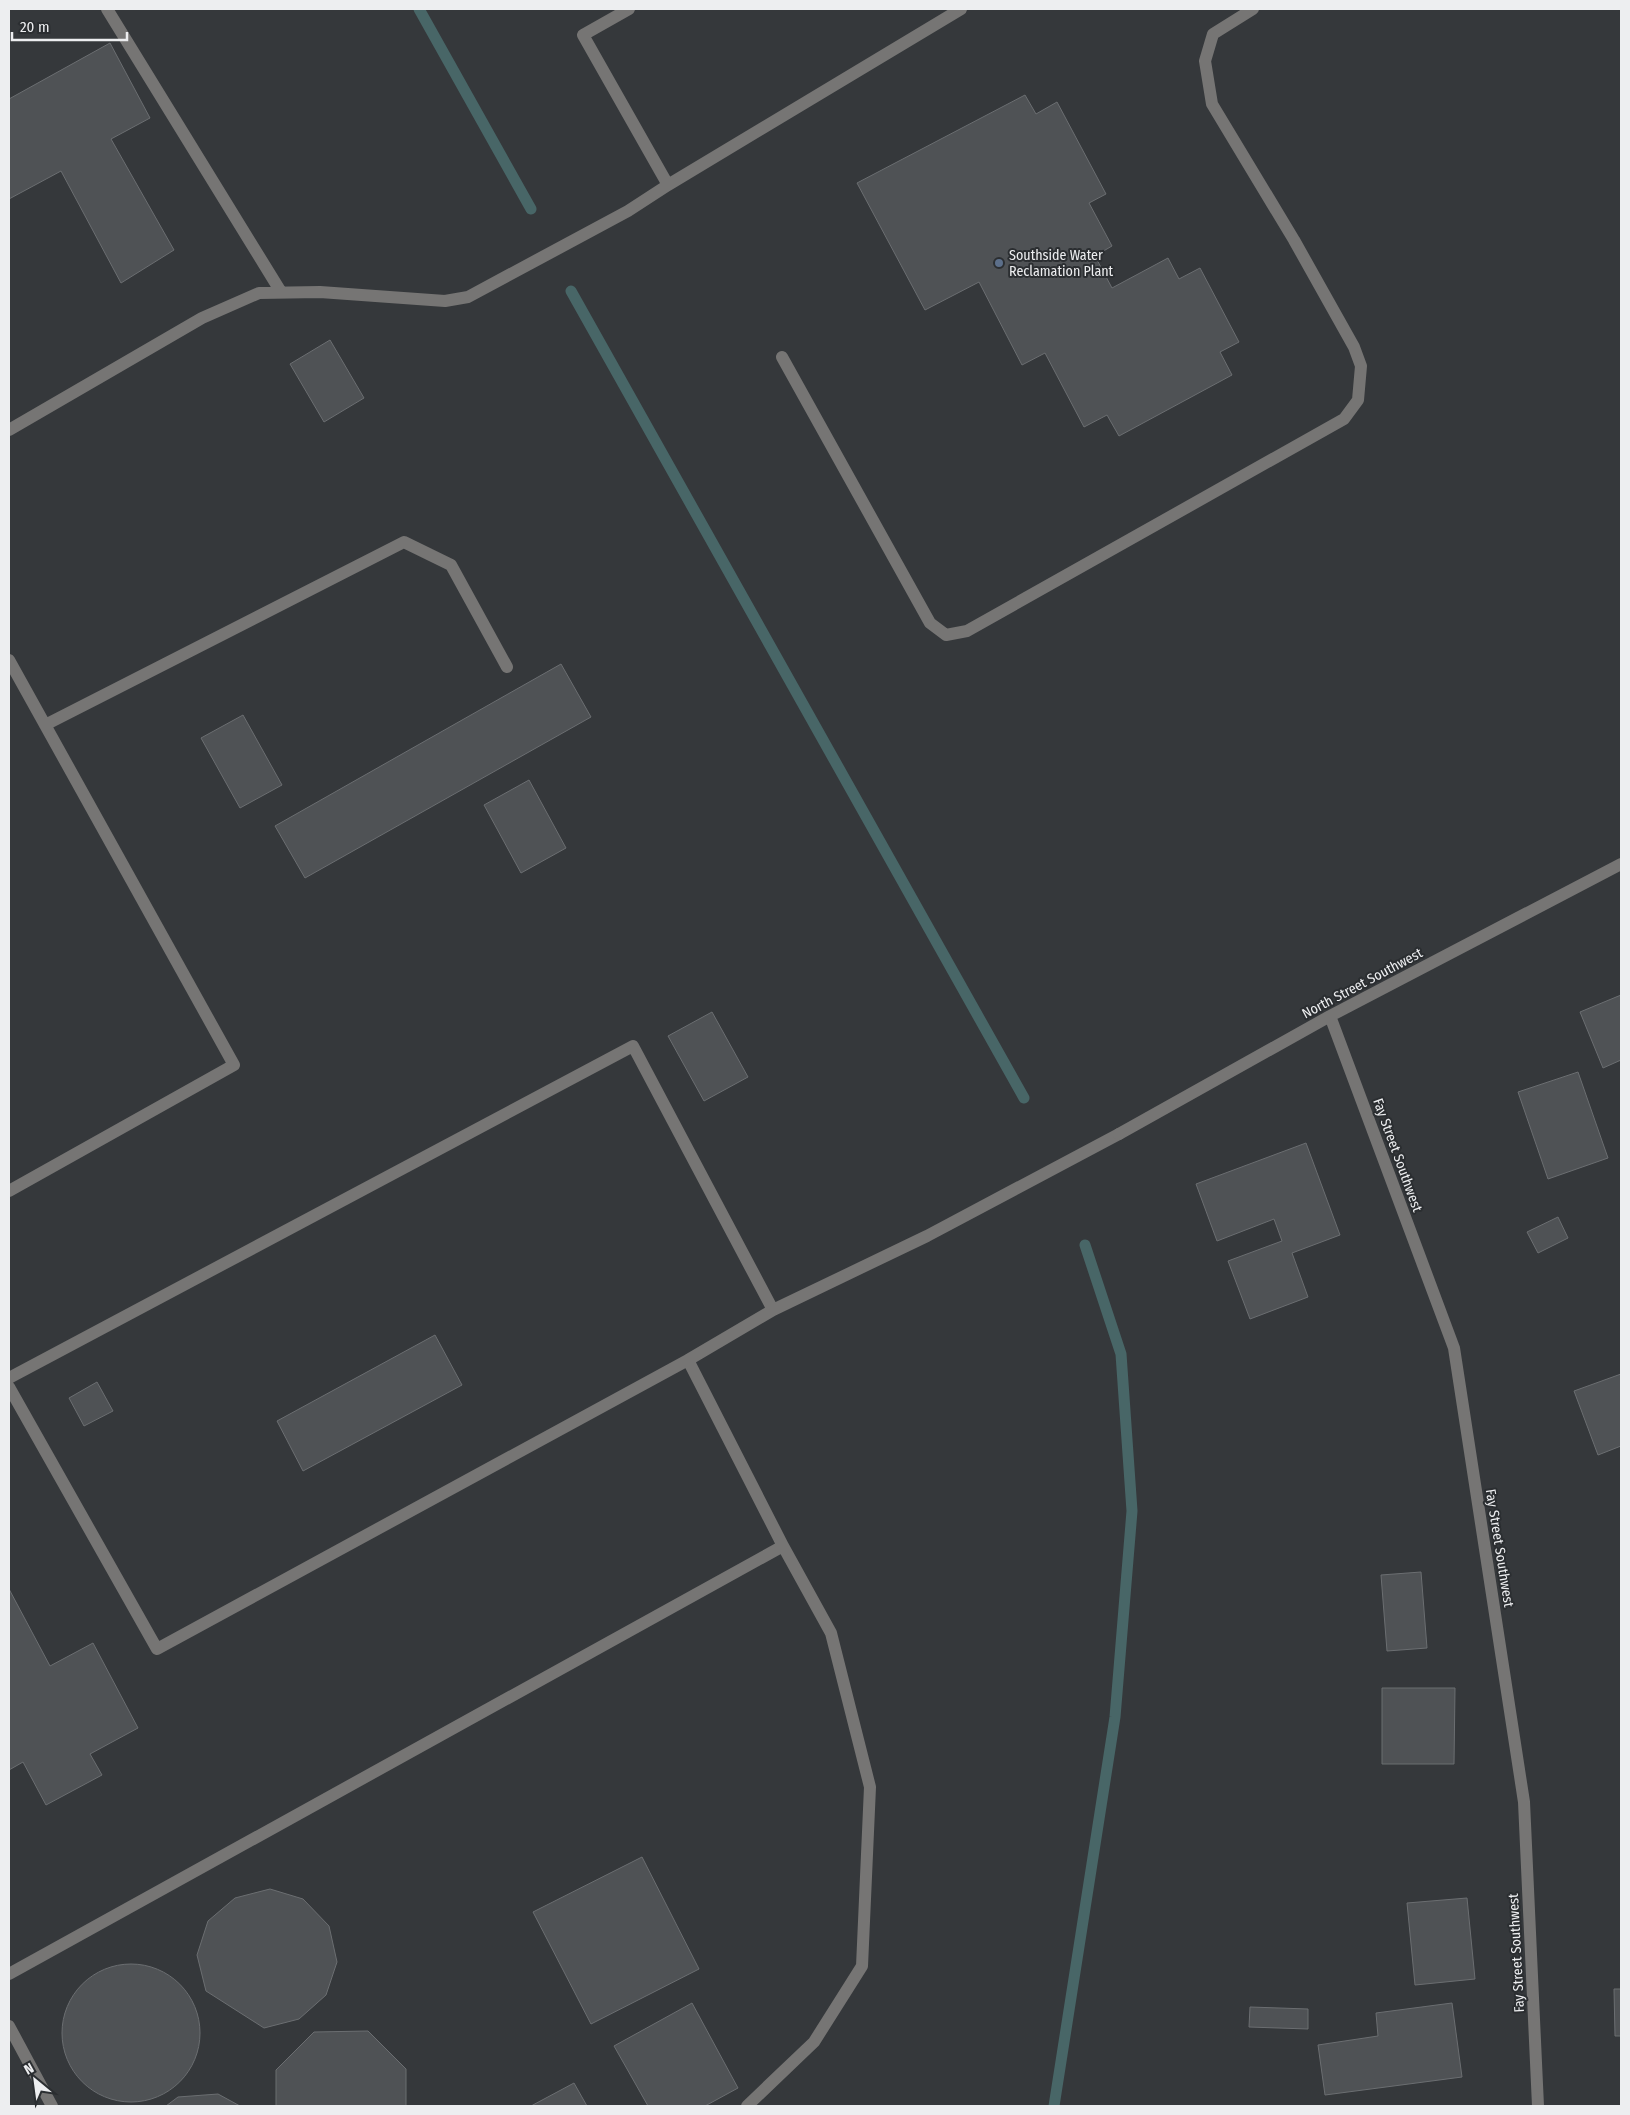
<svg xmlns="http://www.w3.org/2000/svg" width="1630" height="2115" viewBox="0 0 1630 2115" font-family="'Fira Sans Condensed',sans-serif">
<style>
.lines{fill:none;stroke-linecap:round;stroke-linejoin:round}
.stream{stroke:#486667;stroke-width:11}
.building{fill:#4f5255;stroke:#6b6e71}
.service{stroke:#767574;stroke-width:12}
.minor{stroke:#767574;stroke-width:12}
.service-dot{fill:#5c6f8a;stroke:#2b2e31;stroke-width:2}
.labels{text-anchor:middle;stroke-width:4;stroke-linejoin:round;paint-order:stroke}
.poi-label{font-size:14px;fill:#edeef0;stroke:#2b2e31;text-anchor:start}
.street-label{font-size:14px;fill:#edeef0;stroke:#2b2e31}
</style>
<rect width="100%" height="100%" fill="#35383b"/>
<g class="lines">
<!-- stream -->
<path class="stream" d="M419,9l112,200
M571,291l453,807
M1054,2106l61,-389 17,-206 -11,-157 -36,-109"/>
</g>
<!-- building -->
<path class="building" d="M110,43l40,75 -39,21 63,111 -53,33 -60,-112 -52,28v-100z
M1025,95l11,19 21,-12 49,92 -17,9 23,43 -17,10 17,32 56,-30 11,21 21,-11 39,74 -19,10 12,23 -113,61 -12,-21 -23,12 -39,-74 -23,12 -43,-83 -54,28 -68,-127z
M330,340l34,58 -40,24 -34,-58z
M561,664l30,53 -286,161 -30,-52z
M243,715l39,70 -42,23 -39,-70z
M529,780l37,68 -45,25 -37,-68z
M1621,995v65l-18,8 -23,-56z
M712,1012l36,65 -44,24 -36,-65z
M1578,1072l30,86 -60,21 -30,-87z
M1306,1143l34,92 -48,18 16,44 -58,22 -22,-58 54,-20 -8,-22 -57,22 -21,-57z
M1558,1217l10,21 -30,15 -11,-21z
M435,1335l27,50 -159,86 -26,-50z
M1621,1374v72l-23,9 -24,-64z
M97,1382l16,29 -29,15 -15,-28z
M1421,1572l6,76 -40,3 -6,-76z
M9,1589l41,77 43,-23 45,85 -48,26 12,21 -56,30 -23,-43 -14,8z
M1382,1688h73l-1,76h-72z
M642,1857l57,112 -108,55 -58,-112z
M270,1889l33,10 26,27 8,36 -11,33 -27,24 -35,9 -58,-37 -9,-36 11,-34 27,-23z
M1467,1898l8,81 -60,6 -8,-82z
M62 2033a69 69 0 1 1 138 0a69 69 0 1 1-138 0Z
M1614,1989h7v47h-6z
M692,2003l46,85 -33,18h-57l-34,-60z
M1452,2003l10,74 -137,18 -7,-50 60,-9 -2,-23z
M1250,2007l58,2v20l-59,-2z
M368,2031l38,38v37h-130v-36l38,-38z
M574,2083l13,23h-56z
M218,2094l22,12h-74l12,-9z"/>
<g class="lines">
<!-- service -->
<path class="service" d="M107,9l174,283
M668,185l293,-176
M782,357l148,266 16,12 21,-4 377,-212 14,-19 3,-34 -7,-19 -60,-107 -82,-136 -7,-43 8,-27 40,-25
M9,430l193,-112 57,-25 61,-1 125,9 23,-4 160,-86 40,-26 -85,-150 46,-26
M9,660l225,405 -225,126
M45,725l359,-183 47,23 56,102
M9,1378l624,-332 140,264 154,-74 192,-102
M9,1387l148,262 531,-289
M9,1974l774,-428 -95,-186 85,-50
M9,2026l43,80
M747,2106l67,-64 48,-76 8,-179 -39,-154 -48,-87"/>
<!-- minor -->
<path class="minor" d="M1330,1016l124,332 70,454 14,304
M1119,1134l211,-118 291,-152"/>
</g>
<!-- markers -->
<circle class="service-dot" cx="999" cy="263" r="5"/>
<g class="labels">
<!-- poi labels -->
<g class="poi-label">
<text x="1009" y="260">Southside Water<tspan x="1009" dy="16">Reclamation Plant</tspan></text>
</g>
<!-- street labels -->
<g class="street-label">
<text transform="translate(1362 983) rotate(-28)" y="5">North Street Southwest</text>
<text transform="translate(1398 1155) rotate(70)" y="5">Fay Street Southwest</text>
<text transform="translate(1500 1548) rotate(81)" y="5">Fay Street Southwest</text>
<text transform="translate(1516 1953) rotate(-93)" y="5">Fay Street Southwest</text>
</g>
</g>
<!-- border -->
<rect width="1630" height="2115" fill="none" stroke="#edeef0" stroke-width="20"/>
<!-- north arrow -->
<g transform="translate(35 2080) rotate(331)" stroke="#2b2e31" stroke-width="4" paint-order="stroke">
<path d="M0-4L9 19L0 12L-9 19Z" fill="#edeef0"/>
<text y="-8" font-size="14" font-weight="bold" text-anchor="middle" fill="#edeef0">N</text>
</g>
<!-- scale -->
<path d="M12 32v8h115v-8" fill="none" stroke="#edeef0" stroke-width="2.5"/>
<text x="20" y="32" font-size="15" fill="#edeef0" stroke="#2b2e31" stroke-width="4" paint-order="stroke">20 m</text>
</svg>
